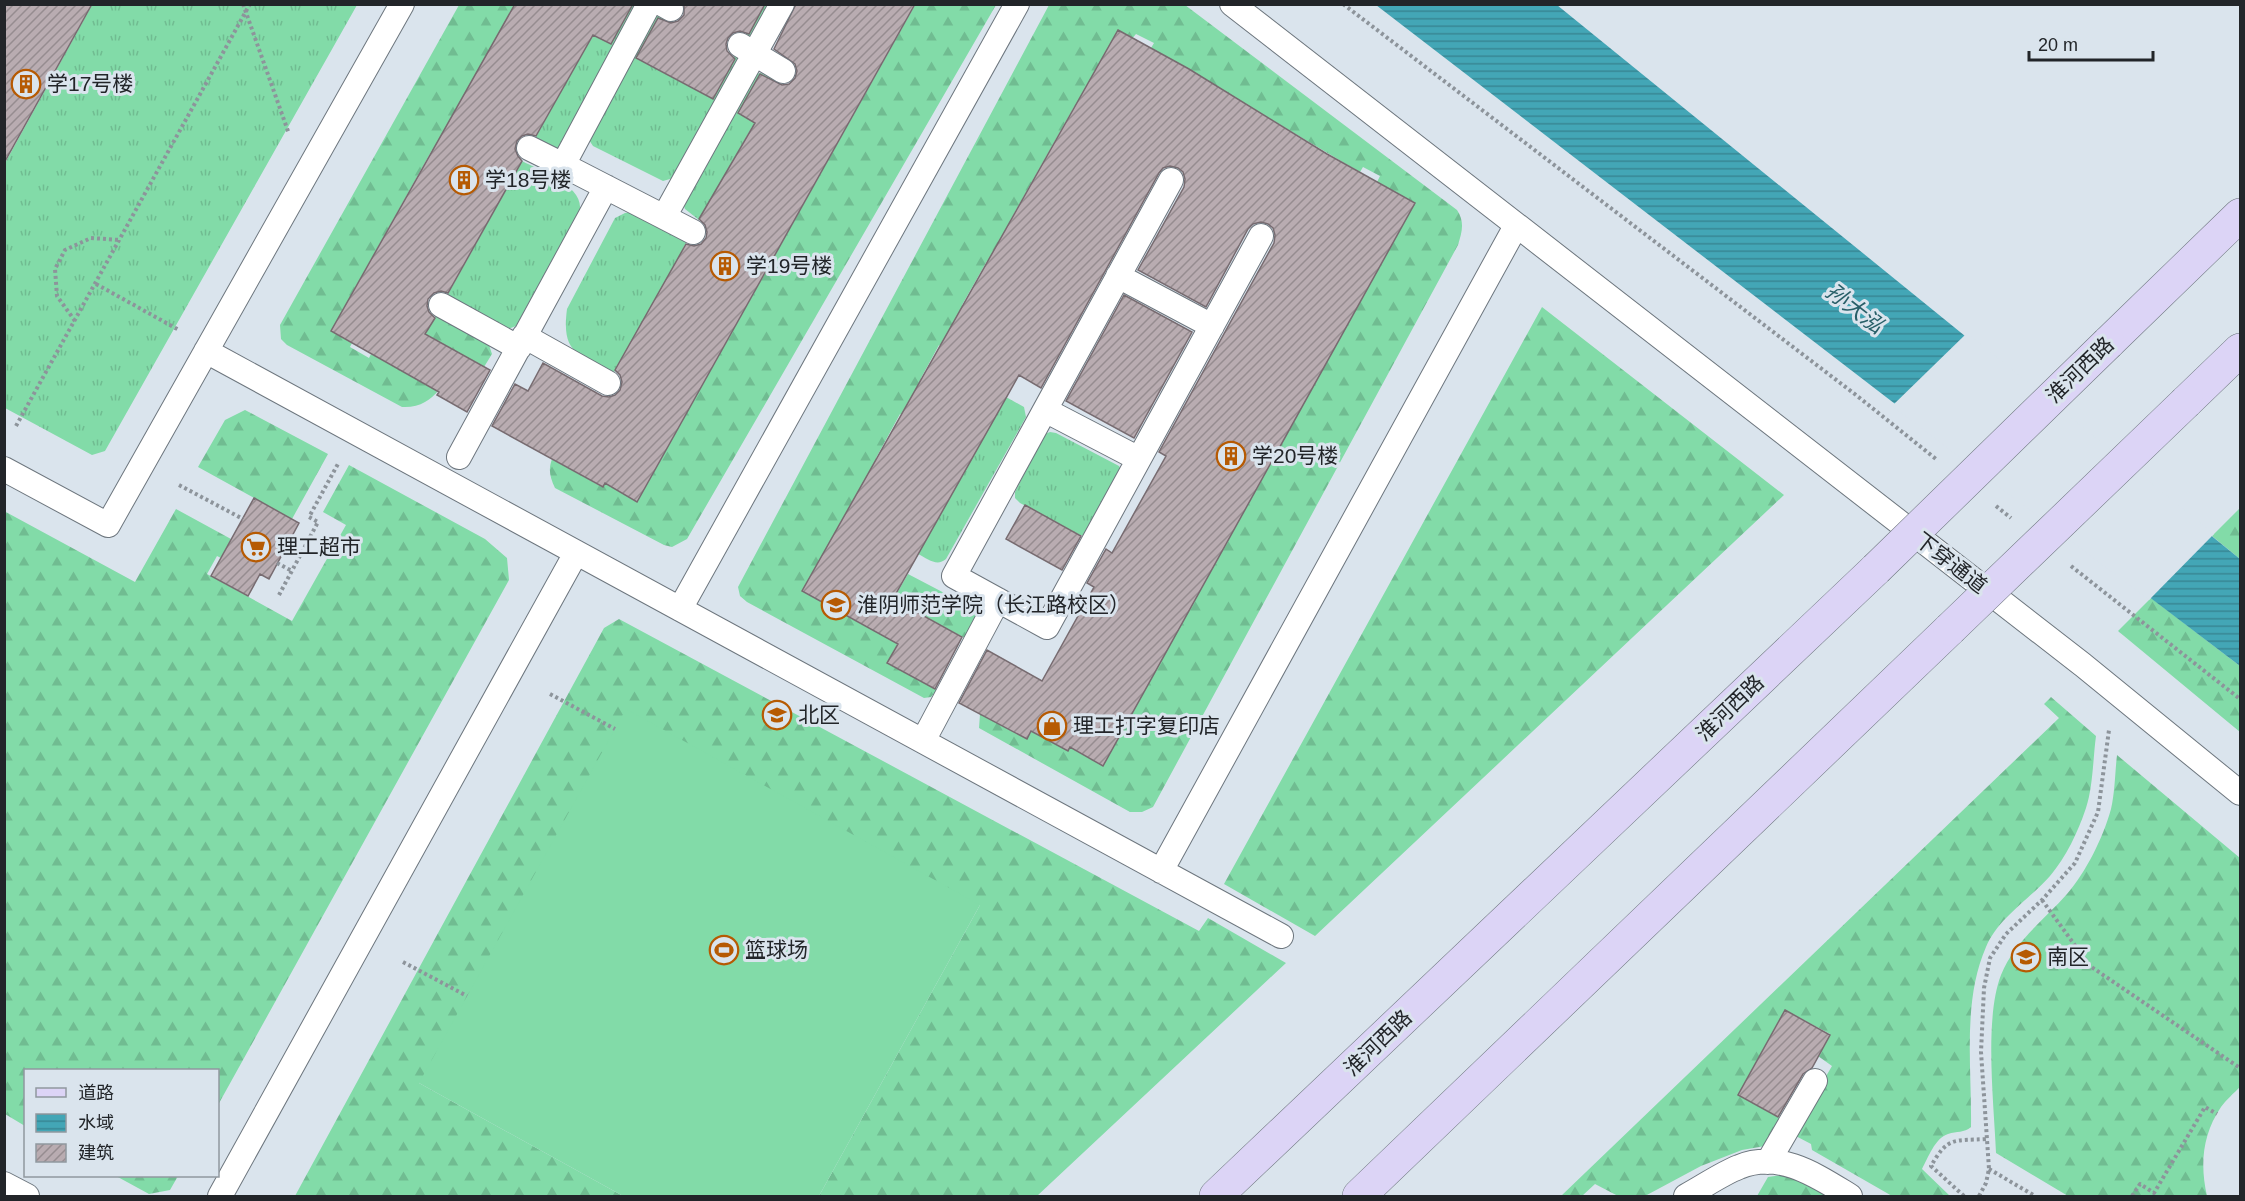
<svg xmlns="http://www.w3.org/2000/svg" width="2245" height="1201" viewBox="0 0 2245 1201" font-family="Helvetica,'Noto Sans SC',sans-serif">
<style>
.grass{fill:url(#grass-tufts)}
.forest{fill:url(#forest-firs)}
.pitch{fill:#82dba8}
.water{fill:url(#water-rules)}
.pier{fill:#dae4ed}
.building{fill:url(#building-hatch);stroke:#776b70;stroke-width:1.5}
.lines{fill:none;stroke-linecap:round;stroke-linejoin:round}
.lane-casing{stroke:#6d767e;stroke-width:26}
.secondary-casing{stroke:#6d767e;stroke-width:34}
.path{stroke:#8d949b;stroke-width:4;stroke-dasharray:3 3;stroke-linecap:butt}
.lane{stroke:#fff;stroke-width:24}
.secondary{stroke:#dcd4f6;stroke-width:33}
.secondary-bridge-casing{stroke:#6d767e;stroke-width:34;stroke-linecap:butt}
.secondary-bridge{stroke:#dcd4f6;stroke-width:33}
.labels{text-anchor:middle;stroke-width:6;stroke-linejoin:round;paint-order:stroke}
.poi-label{font-size:21px;fill:#222529;stroke:#dae4ed;text-anchor:start}
.street-label{font-size:21px;fill:#222529;stroke:#dae4ed}
.water-label{font-size:22px;font-style:italic;fill:#285f68;stroke:#dae4ed}
</style>
<defs>
<pattern id="grass-tufts" width="24" height="20" patternUnits="userSpaceOnUse" patternTransform="scale(1.5)"><rect width="24" height="20" fill="#82dba8"/><path d="M3 7l-1-3M5 7V3M7 7l1-3M15 17l-1-3M17 17v-4M19 17l1-3" fill="none" stroke="#70bc91"/></pattern>
<pattern id="forest-firs" width="22" height="20" patternUnits="userSpaceOnUse" patternTransform="scale(1.5)"><rect width="22" height="20" fill="#82dba8"/><path d="M5 1l3.5 6h-7zM16 11l3.5 6h-7z" fill="#70bc91"/></pattern>
<pattern id="water-rules" width="6" height="5" patternUnits="userSpaceOnUse" patternTransform="scale(1.5)"><rect width="6" height="5" fill="#43a6b6"/><path d="M0 2.5h6" fill="none" stroke="#388794"/></pattern>
<pattern id="building-hatch" width="6" height="6" patternUnits="userSpaceOnUse" patternTransform="scale(1.5)"><rect width="6" height="6" fill="#b9acb1"/><path d="M-1 1l2-2M0 6l6-6M5 7l2-2" fill="none" stroke="#968c90"/></pattern>
</defs>
<rect width="100%" height="100%" fill="#dae4ed"/>
<!-- grass -->
<path class="grass" d="M92,5h265l-252,446 -13,4 -87,-47v-245z
M610,5h29l-78,143 -4,2 -23,-10z
M659,5h14l-31,56 69,37 51,-93h10l-95,172 -14,4 -70,-35 -4,-6z
M761,73l16,8 -19,48 -6,-2 -53,93 -14,-11 -3,-8 74,-127z
M522,161c19,10 60,24 58,48l-64,117 -8,3 -61,-33z
M634,212l54,28 -5,8 6,4 -67,122 -7,-3 -1,1c-35,-18 -53,-17 -47,-63l48,-91 10,-5z
M1006,397l18,10 2,10 -80,142c-9,8 -18,0 -28,-5z
M1050,432l6,1 63,33 2,4 -35,65h-6l-60,-32 -5,-5v-6l30,-58z"/>
<!-- forest -->
<path class="forest" d="M459,5h56l-64,113 -12,35 -7,-3 -101,181 21,12 -2,4 19,11 2,-4 33,18 33,-58 51,28 4,12 -8,13 -24,-13c-14,24 -24,55 -58,53l-115,-62 -6,-6 -1,-14z
M915,5h81l-309,534 -15,8 -8,-2 -109,-57c-5,-11 -7,-18 -3,-29l50,28 3,-4 32,19z
M1049,5h136l272,205c8,12 5,22 1,35l-305,562 -11,5h-12l-151,-84 1,-14 47,25 6,-12 35,24 2,-4 33,18 312,-562 -38,-21 3,-6 -17,-9 -3,5 -14,-8 -195,-116 3,-5 -18,-9 -62,73 -63,112 -17,45 -7,-3 -25,44 5,3 -22,40 -6,-3 -18,33 6,3 -20,36 -7,-3 -24,44 6,4 -23,41 -6,-3 -14,25 5,4 -28,37 -14,25 21,11 -2,4 19,11 3,-4 32,18 33,-57 65,34 7,11 -11,21 -54,-28 -28,51 50,27 -6,7 -7,1 -177,-96 -7,-6 -2,-9z
M1542,307l242,188 -469,441 -91,-52z
M245,410l83,44 -36,65 -94,-52 27,-47z
M349,465l136,74 22,19 2,22 -291,525v-35h-192l-1,56 -20,-12 -1,-603 131,71 41,-73 55,30 -10,19 -4,-2 -10,18 85,47 54,-96 -23,-13z
M2240,508v51l-28,-23z
M2151,598l89,68v66l-122,-101z
M619,619l580,312 9,-13 78,45 -249,233h-218l161,-291 -561,178 204,113h-328l309,-568z
M2051,697l45,39c-3,22 -3,51 -10,72 -8,24 -20,49 -36,68 -20,23 -52,42 -64,71 -24,55 -14,121 -15,180 -7,6 -14,4 -23,7 -13,4 -20,24 -26,35l28,27h-58l-80,-46 -1,-6 -19,-10 40,-68 -14,-10 12,-22 -45,-24 -47,85 45,25 -18,26 -23,4 -41,16 -56,30h-27l-23,-12 -13,12h-21l498,-478 -15,-14z
M2117,755l123,103v229c-6,6 -14,13 -19,20 -19,28 -21,58 -14,89h-139l-72,-43c-2,-49 -12,-134 5,-178 13,-33 43,-55 66,-81 19,-22 36,-56 44,-85 4,-17 4,-37 6,-54z
M1782,1175l17,3 30,18h-72l11,-19z
M116,1176h62l-8,14 -21,4z"/>
<!-- pitch -->
<path class="pitch" d="M626,709l354,196 -161,291h-196l-204,-113z"/>
<!-- water -->
<path class="water" d="M1376,5h181l683,554v107l-354,-269z"/>
<!-- pier -->
<path class="pier" d="M1967,333l247,201 -65,66 -257,-194z"/>
<!-- building -->
<path class="building" d="M4,4h88l-88,159z
M515,4h118l-22,40 -18,-9 -57,101 -8,-2 -6,2 -5,5 -2,8 3,7 4,5 -74,132 -7,-2 -7,2 -6,6 -1,7 2,6 6,6 -10,16 65,36 -23,42 -30,-17 2,-3 -108,-61z
M684,4h81l-16,30 -9,-3 -7,2 -5,5 -2,6 1,7 8,8 -22,40 -77,-41 22,-40 13,5 7,-2 6,-6z
M796,4h119l-278,498 -32,-19 -2,4 -111,-61 23,-42 13,7 15,-28 59,33 7,1 6,-2 5,-5 2,-8 -2,-7 -5,-5 71,-126 8,2 7,-2 5,-6 1,-6 -2,-7 -6,-6 56,-96 -17,-10 22,-39 22,11 7,-1 6,-6 2,-7 -2,-7 -21,-15z
M1118,30l71,39 138,85 88,49 -312,563 -33,-19 -2,4 -37,-20 -4,8 -68,-36 28,-53 55,31 52,-94 -7,-4 19,-34 6,4 54,-97 -7,-4 115,-209 1,-8 -2,-7 -5,-4 -7,-2 -8,2 -5,5 -42,78 -68,-37 46,-83 1,-8 -2,-7 -5,-4 -8,-2 -7,2 -4,5 -118,215 -22,-13 -126,224 69,38 -27,52 -48,-26 11,-19 -96,-53z
M1124,295l68,37 -58,106 -68,-37z
M254,498l45,25 -30,56 -9,-5 -12,22 -37,-20z
M1025,505l56,31 -19,34 -56,-31z
M1785,1010l45,25 -18,33 -9,6 -25,43 -40,-22z"/>
<g class="lines">
<!-- lane casing -->
<g class="lane-casing">
<path id="lane" d="M649,4l-86,161 101,52 118,-213
M662,4l9,5
M1232,4l851,661 157,128
M740,45l43,26
M529,148l34,17
M1171,180l-217,396 93,51 214,-391
M664,217l29,15
M1118,276l94,50
M441,305l78,43
M524,336l84,47
M206,351l1075,585
M1045,410l94,49
M459,457l147,-270
M4,469l104,56 294,-521
M680,609l337,-605
M923,741l75,-141
M1161,871l355,-645
M1768,1162l47,-81
M4,1184l23,12
M220,1196l356,-643
M1686,1196c17,-9 35,-22 53,-29 41,-17 78,9 111,29"/>
</g>
<!-- secondary casing -->
<g class="secondary-casing">
<path id="secondary" d="M2108,343l132,-128
M2186,402l54,-52
M1216,1196l660,-627
M1359,1196l591,-567"/>
</g>
<!-- path -->
<path class="path" d="M243,4l46,130
M1343,4l513,391 80,64
M96,284l83,46
M75,321l-18,-25 -2,-27 10,-19 26,-12 29,2
M16,426l234,-422
M179,485l64,34
M1996,506l15,12
M277,563l15,8
M2071,566l169,133
M279,595l39,-73 -9,-5 30,-55
M550,694l65,35
M2042,900l48,66 150,102
M403,962l64,34
M1989,1169l46,27
M1964,1196l-33,-30c17,-30 23,-25 55,-27
M1979,1196l7,-13 3,-14 -8,-117 3,-64 6,-30 16,-24 36,-34 33,-37 23,-51 11,-82
M2132,1196l8,-12 14,9 51,-86 12,7"/>
<!-- lane -->
<use href="#lane" class="lane"/>
<!-- secondary -->
<use href="#secondary" class="secondary"/>
<!-- secondary-bridge casing -->
<g class="secondary-bridge-casing">
<path id="secondary-bridge" d="M1876,569l232,-226
M1950,629l236,-227"/>
</g>
<!-- secondary-bridge -->
<use href="#secondary-bridge" class="secondary-bridge"/>
</g>
<!-- icons -->
<defs>
<g id="building-ring" transform="scale(1.5)"><circle r="9.5" fill="#dae4ed" stroke="#b65a02" stroke-width="1.5"/><path d="M-4-6H4V6H1V3H-1V6H-4ZM-2.5-4.3h1.7v1.8h-1.7ZM.8-4.3h1.7v1.8H.8ZM-2.5-1h1.7V.8h-1.7ZM.8-1h1.7V.8H.8Z" fill="#b65a02"/></g>
<g id="supermarket-ring" transform="scale(1.5)"><circle r="9.5" fill="#dae4ed" stroke="#b65a02" stroke-width="1.5"/><path d="M-6-5.5h2.5l.6 2H6L4.5 2H-2.5L-4.4-4H-6ZM-1.5 3.2a1.3 1.3 0 1 0 .1 0ZM3 3.2a1.3 1.3 0 1 0 .1 0Z" fill="#b65a02"/></g>
<g id="university-ring" transform="scale(1.5)"><circle r="9.5" fill="#dae4ed" stroke="#b65a02" stroke-width="1.5"/><path d="M0-5L7-2L0 1L-7-2ZM-4 1L0 2.5L4 1V4Q0 6-4 4Z" fill="#b65a02"/></g>
<g id="shop-ring" transform="scale(1.5)"><circle r="9.5" fill="#dae4ed" stroke="#b65a02" stroke-width="1.5"/><path d="M-5-2.5h2.3a2.7 3.5 0 0 1 5.4 0H5L5.5 6h-11ZM-1.5-2.5h3a1.5 2.3 0 0 0-3 0Z" fill="#b65a02"/></g>
<g id="stadium-ring" transform="scale(1.5)"><circle r="9.5" fill="#dae4ed" stroke="#b65a02" stroke-width="1.5"/><path d="M0-5a6.5 5 0 1 0 0 10a6.5 5 0 1 0 0-10ZM-3.5-1.8h7v3.6h-7Z" fill="#b65a02"/></g>
</defs>
<g fill-rule="evenodd">
<use href="#building-ring" x="26" y="84"/>
<use href="#building-ring" x="464" y="180"/>
<use href="#building-ring" x="725" y="266"/>
<use href="#building-ring" x="1231" y="456"/>
<use href="#supermarket-ring" x="256" y="547"/>
<use href="#university-ring" x="836" y="605"/>
<use href="#university-ring" x="777" y="715"/>
<use href="#shop-ring" x="1052" y="726"/>
<use href="#stadium-ring" x="724" y="950"/>
<use href="#university-ring" x="2026" y="957"/>
</g>
<g class="labels">
<!-- poi labels -->
<g class="poi-label">
<text x="47" y="91">学17号楼</text>
<text x="485" y="187">学18号楼</text>
<text x="746" y="273">学19号楼</text>
<text x="1252" y="463">学20号楼</text>
<text x="277" y="554">理工超市</text>
<text x="857" y="612">淮阴师范学院（长江路校区）</text>
<text x="798" y="722">北区</text>
<text x="1073" y="733">理工打字复印店</text>
<text x="745" y="957">篮球场</text>
<text x="2047" y="964">南区</text>
</g>
<!-- street labels -->
<g class="street-label">
<text transform="translate(2080 370) rotate(-44)" y="7">淮河西路</text>
<text transform="translate(1951 563) rotate(38)" y="7">下穿通道</text>
<text transform="translate(1730 708) rotate(-44)" y="7">淮河西路</text>
<text transform="translate(1378 1043) rotate(-44)" y="7">淮河西路</text>
</g>
<!-- water labels -->
<g class="water-label">
<text transform="translate(1855 308) rotate(38)" y="8">孙大泓</text>
</g>
</g>
<!-- border -->
<rect width="2245" height="1201" fill="none" stroke="#222529" stroke-width="12"/>
<!-- legend -->
<rect x="24" y="1069" width="195" height="108" fill="#dae4ed" stroke="#90989f" stroke-width="1.5"/>
<rect x="36" y="1088" width="30" height="9" fill="#dcd4f6" stroke="#90989f" stroke-width="1.5"/>
<text x="78" y="1099" font-size="18" fill="#222529">道路</text>
<rect x="36" y="1114" width="30" height="18" fill="url(#water-rules)" stroke="#90989f" stroke-width="1.5"/>
<text x="78" y="1129" font-size="18" fill="#222529">水域</text>
<rect x="36" y="1144" width="30" height="18" fill="url(#building-hatch)" stroke="#90989f" stroke-width="1.5"/>
<text x="78" y="1159" font-size="18" fill="#222529">建筑</text>
<!-- scale -->
<path d="M2029 51v9h124v-9" fill="none" stroke="#222529" stroke-width="3"/>
<text x="2038" y="51" font-size="18" fill="#222529" stroke="#dae4ed" stroke-width="4.5" paint-order="stroke">20 m</text>
</svg>
